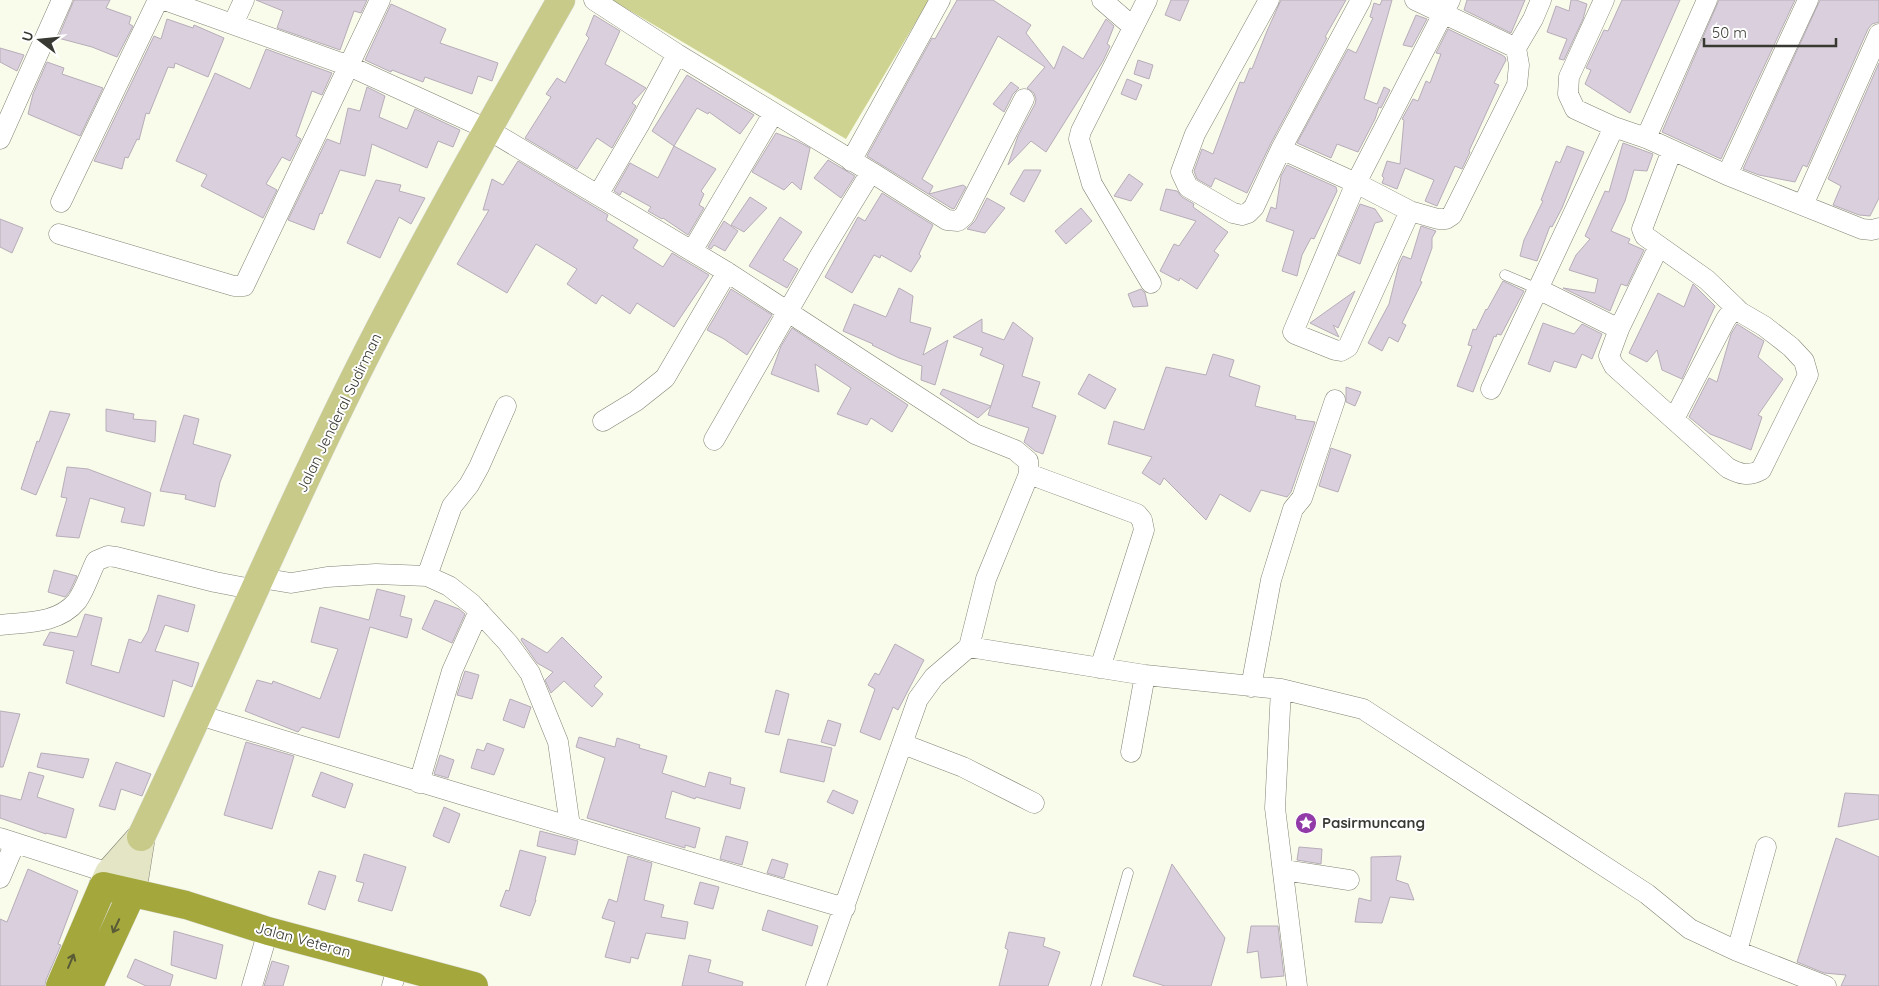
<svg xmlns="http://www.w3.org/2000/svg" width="1879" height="986" viewBox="0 0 1879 986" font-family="Quicksand,sans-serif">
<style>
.green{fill:#cfd391}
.building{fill:#dad0dd;stroke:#b7adb9}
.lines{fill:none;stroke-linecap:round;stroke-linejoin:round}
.lane-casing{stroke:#828375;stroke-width:11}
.street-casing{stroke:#828375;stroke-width:21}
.secondary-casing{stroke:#828375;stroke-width:29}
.primary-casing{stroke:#dfdfde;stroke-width:29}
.highway-casing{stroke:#dfdfde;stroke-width:29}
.lane{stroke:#fff;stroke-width:10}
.street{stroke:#fff;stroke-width:20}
.secondary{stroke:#e3e5c4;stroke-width:28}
.primary{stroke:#c8ca8a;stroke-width:28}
.highway{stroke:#a3a73c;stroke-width:28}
.oneway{stroke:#595a36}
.labels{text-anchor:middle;stroke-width:4;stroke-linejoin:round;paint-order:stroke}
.street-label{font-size:15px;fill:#393933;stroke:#fff}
.poi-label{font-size:15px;font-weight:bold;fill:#393933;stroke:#fff;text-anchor:start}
</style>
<rect width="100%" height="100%" fill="#f9fbeb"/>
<!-- green -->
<path class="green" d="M612,0h317l-83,139z"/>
<!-- building -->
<path class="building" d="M74,0h36l-4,8 25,9 -2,7 4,2 -16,31 -25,-10 -34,-9z
M256,0h111l-6,13 -7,-2 -14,39 -63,-22 6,-17z
M957,0h36l38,25 -5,8 28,36 9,-23 20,13 23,-40 8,7 -7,18 3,2 -7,15 -57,91 -15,-11 -23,24 10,-29 17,-32 1,-5 -2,-6 -7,-5 18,-21 -47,-31 -76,143 11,7 -4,8 34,-9 3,2 -12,22 -3,-1 -84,-52 65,-118 3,1z
M1171,0h18l-9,21 -15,-6z
M1281,0h65l-21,37 2,1 -56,105 -24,50 -32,-15 -4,9 -14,-8 -3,-8 8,-22 11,5 27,-72 4,1 6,-15 2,1 15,-38z
M1382,0h10l-28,99 13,5 7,-17 6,3 -9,18 -2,-1 -4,12 -17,33 -21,-8 -6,14 -34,-15 51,-94 8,4 17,-35 -3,-1 4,-14 6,2z
M1467,0h58l-14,33 -47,-23z
M1571,0h5l11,4 -4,15 -19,41 -5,-1 8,-20 -20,-7 9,-26 13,5z
M1622,0h58l-50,113 -45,-29 6,-14 -5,-2 18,-38 4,1z
M1719,0h76l-74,159 -59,-27z
M1820,0h59v22l-7,2 -4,5 -61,138 -4,-2 -8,17 -36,-7 -16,-6z
M391,4l55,25 -6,14 58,20 -6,18 -14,-5 -6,18 -47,-17 -2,5 -31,-12 -1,2 -26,-12z
M594,15l26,16 -15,33 41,24 -14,15 4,3 -24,42 -15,-10 -20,31 -52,-31 26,-41 -5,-3 11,-16 8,5 24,-45 -3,-3z
M1416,15l11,4 -15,28 -9,-2z
M167,19l26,9 1,-3 30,13 -16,39 -33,-14 -1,5 -6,-1 -19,47 -3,-1 -7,27 -2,-1 -9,19 -3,-1 -3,12 -28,-8 60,-125 7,3z
M1448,29l54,26 3,2 1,3 -12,23 5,2 -30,66 1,1 -8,17 -7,-3 -18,40 -12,-5 9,-21 -29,-12 -8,21 -15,-6 2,-5 -2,-2 5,-15 13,3 4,-44 -2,-1 11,-20 5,2 8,-20 4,2 11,-29 -5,-1z
M0,48l24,7 -7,16 -17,-9z
M266,49l66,24 -10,22 -10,-4 -16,45 5,3 -11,22 -8,-4 -16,27 11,6 -14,28 -62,-32 6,-11 -31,-14 39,-88 35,16z
M1138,60l15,5 -4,14 -15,-5z
M47,62l17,6 -2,6 41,14 -23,48 -52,-22 5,-20z
M1879,63v135l-9,18 -11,-1 -26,-10 8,-19 -13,-7z
M687,75l67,40 -14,19 -31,-22 -1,2 -11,-6 -23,38 -22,-15z
M1127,79l15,6 -6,15 -15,-6z
M1011,82l8,6 -6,6 -9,18 -11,-8z
M367,87l18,9 -6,21 28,12 8,-20 45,21 -7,17 -15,-6 -11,27 -55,-24 -7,32 -25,-6 -18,44 -2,-1 -6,17 -26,-10 39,-81 13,5 8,-36 12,3z
M776,133l21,8 13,7 -9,42 -9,-8 -8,8 -32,-18z
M1623,143l30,11 -6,17 -13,-1 -9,31 -14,30 19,8 -2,4 16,7 -17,36 -6,-2 -11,27 -47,-23 32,5 3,-14 -29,-9 7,-15 14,-16 -5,-3 20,-45 4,1z
M674,146l42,23 -15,22 3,3 -5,11 5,3 -16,27 -25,-17 -1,1 -14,-8 3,-4 -29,-16 -2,4 -6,-4 16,-28 28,15z
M1567,146l17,6 -22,56 -10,19 -2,-1 -13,35 -17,-5 4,-16 19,-39 -2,-1 15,-39 4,2z
M828,160l27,16 -14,22 -27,-20z
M518,161l90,54 -2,5 32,20 -5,8 30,19 9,-14 37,22 -35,52 -37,-24 -7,11 -28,-19 -6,9 -29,-20 10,-15 -41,-25 -29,49 -50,-29 32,-54h-6l9,-31 11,6z
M1287,165l49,22 1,4 -23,48 -3,-1 -9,17 -5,21 -15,-5 12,-40 -28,-10 5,-14 5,2 5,-33z
M1024,170h17l-17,32 -14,-8z
M1129,174l14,10 -12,17 -17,-5z
M376,180l25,5 -2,6 26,7 -14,26 -12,-7 -19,41 -33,-15z
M1166,189l11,2 5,6 12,7 -1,3 35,25 -14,19 5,4 -22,34 -17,-11 -1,3 -19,-10 14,-27 5,2 17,-25 -36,-11z
M882,193l51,32 -14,29 2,2 -10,16 -30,-17 -1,3 -6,-3 -22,38 -27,-16 33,-60 7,4z
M750,197l17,11 -23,24 -13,-7z
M987,198l18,10 -20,25 -18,-4 8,-8z
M1360,204l15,5 8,12 -8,2 -15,41 -22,-9z
M1081,208l11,13 -26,23 -11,-13z
M780,217l22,15 -19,28 15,9 -11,19 -38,-22z
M0,219l23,9 -11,25 -12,-6z
M724,221l14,10 -13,20 -11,-6 -3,4 -3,-2z
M1421,226l15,5 -4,7v10l-12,33 2,1 -20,41 4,2 -8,17 -9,-5 -7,14 -14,-8 21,-39 10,-40 4,-8 8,3z
M1503,281l21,10 -23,44 -4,-1 -1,3 -2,-1 -21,56 -16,-6 15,-40 -4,-1 5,-16 3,1 10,-21 1,1z
M1693,284l22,22 -33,73 -20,-9 -5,-20 -10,12 -18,-9 29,-60 26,14z
M899,288l14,8 -3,26 21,6 -8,27 25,-15 -13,45 -14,-5 1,-14 -23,-8 -27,-13 1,-1 -30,-13 11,-27 32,13z
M731,289l41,26 -25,40 -23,-16 -17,-9z
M1141,289l4,4 3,13 -15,1 -5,-13z
M1355,291l-17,37 -5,-3 6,12 -29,-14z
M982,319v13l22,8 9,-18 20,16 -11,38 18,6 -8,25 24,9 -13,38 -8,-3 -11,-9 5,-14 -41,-13 16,-50 -24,-10 3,-7 -30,-11z
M1543,323l31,11 8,-10 20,10 -10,25 -10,-5 -6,14 -22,-7 -4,11 -22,-8z
M1737,324l27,17 -6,16 25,22 -25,36 4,2 -11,33 -41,-16 -21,-17 20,-39 8,4 14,-48z
M792,328l116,77 -16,27 -21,-14 -4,7 -30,-11 14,-26 -36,-24 4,28 -48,-18 10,-28z
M1213,354l21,6 -5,16 31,10 -5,20 41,10 -1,3 20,3 -24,70 -4,5 -26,-7 -11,22 -30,-18 -14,26 -42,-42 -4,7 -18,-12 10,-16 -44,-13 6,-23 30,9 22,-63 40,8z
M1089,374l27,15 -11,20 -27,-15z
M1346,387l15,5 -6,14 -9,-4z
M943,389l48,17 -13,12 -38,-24z
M106,409l28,5 -1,5 23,2 -1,21 -49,-11z
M50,411l20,3 -34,81 -15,-6 16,-48 2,1z
M184,415l15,4 -6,25 38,11 -11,27 -5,25 -30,-8 1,-4 -26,-4z
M1331,448l20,7 -13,37 -19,-6z
M67,467l21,2 63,24 -7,33 -23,-4 4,-14 -35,-10 -11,40 -23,-2 11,-38 -6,-1z
M54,570l23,6 -7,15 -5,6 -17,-5z
M377,589l28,7 -5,20 12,3 -5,19 -37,-11 -31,111 -37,-11 -4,5 -53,-21 12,-31 15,4 1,-3 47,18 18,-50 -27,-7 9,-35 49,13z
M158,595l37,10 -7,27 -23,-7 -10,26 44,12 -7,24 -19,-7 -9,37 -98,-34 8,-32 -31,-6 7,-13 27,5 8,-23 17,4 -11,47 28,8 10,-34 12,4 7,-12z
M435,600l24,9 6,5 -13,29 -30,-14z
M562,637l40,40 -8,9 9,8 -11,13 -28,-26 -13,12 -6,-13 8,-8 -16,-9 -16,-23 1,-2 25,15z
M895,644l29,16 -26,50 -5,-3 -13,33 -20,-8 15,-43 -7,-4 7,-12 4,2z
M465,671l14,4 -7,24 -15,-4z
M776,690l13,4 -10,41 -14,-3z
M510,699l21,8 -7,21 -21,-8z
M0,711l20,3 -17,53h-3z
M828,720l13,4 -6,22 -14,-4z
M579,737l36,10 2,-9 23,7 -1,3 28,8 -5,17 43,14 4,-15 22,6 -1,6 15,4 -5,21 -44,-12 -1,2 -23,-8 -7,27 35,10 -5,20 -10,-3v3l-98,-30 18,-60 -29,-11z
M788,739l44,9 -8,34 -44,-10z
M246,742l48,14 -22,73 -48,-14z
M487,743l17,6 -10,26 -23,-7 6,-19 7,2z
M41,753l48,6 -6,19 -46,-11z
M440,755l14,5 -6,18 -14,-4z
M116,762l35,12 -9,22 -21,-7 -6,21 -16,-4z
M29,772l15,4 -7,21 37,12 -8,29 -20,-5v1l-46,-16v-23l21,5z
M321,772l32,12 -8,24 -33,-12z
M833,790l25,11 -5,13 -26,-12z
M1845,793l34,2v24l-41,8z
M444,807l16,7 -11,29 -16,-7z
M540,831l38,10 -3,14 -38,-9z
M726,836l22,6 -6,23 -22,-6z
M1836,838l43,19v129h-38l5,-11 -22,-2 -27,-11z
M1299,847l23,2 -1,15 -24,-4z
M520,850l26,7 -11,43h1l-6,16 -30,-10 6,-16 3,1z
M364,854l42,13 -14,44 -34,-10 6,-18 -8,-2z
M628,856l24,7 -8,37 20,5 -3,12 27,5 -3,17 -39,-6 -8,26 -7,-2 -1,6 -25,-6 10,-35 -13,-4 7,-19 8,3z
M1401,856l-5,24 12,4 6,16 -24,-3 -8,26 -27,-1 4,-24 12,3v-44z
M772,859l16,5 -4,14 -17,-5z
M1172,864l53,74 -14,48h-46l-32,-10z
M28,869l50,22 -20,53 3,1 -15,35 -1,6h-45v-67l7,3z
M319,871l17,5 -11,34 -17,-6z
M700,882l19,5 -6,22 -19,-5z
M768,910l50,16 -6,20 -50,-16z
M1251,926h27l6,50 -23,2 -3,-27 -11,2z
M174,931l49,14 -7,34 -45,-14z
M1009,932l36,6 -2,8 17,6 -12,34h-49l9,-36 -3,-2z
M689,955l22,5 -3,12 35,10 -1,4h-60z
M135,959l38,16 -3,11h-24l-19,-9z
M272,961l17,5 -6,20h-19z"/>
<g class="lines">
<!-- lane casing -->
<g class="lane-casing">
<path id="lane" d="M1505,275l33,14
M1096,986l32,-113"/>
</g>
<!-- street casing -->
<g class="street-casing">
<path id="street" d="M165,0l184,66 138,63 240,143 248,162 40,16 13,11 1,13 -43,105 -17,68 -35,30 -16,22 -102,287
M594,0l83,54 194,118 -52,85 -105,183
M1102,0l30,26
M1147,0l-66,131 -2,8 13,45 59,99
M1269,0l-74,134 -14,38 7,15 45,26 9,2 6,-2 6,-6 27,-58 80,-149
M1415,0l101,48
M1604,0l-35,77 -1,17 7,15 39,18 32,11 81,37 135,54 10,1 7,-2
M233,24l11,-24
M1646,138l61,-138
M0,139l62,-139
M1281,149l75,34 54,28 28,8h8l6,-4 65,-130 2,-20 -3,-17 17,-29 8,-19
M1672,150l-30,79 3,7 62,44 28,27
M851,161l89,-161
M871,172l76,48 11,1 6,-5 60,-117
M1727,175l81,-175
M598,195l41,-70 38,-71
M61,202l97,-202
M1803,205l76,-171
M1410,211l-62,136 -7,4 -6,-1 -40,-16 -2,-2 63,-149 94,-183
M59,234l175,52h10l136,-286
M692,251l81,-137
M1538,289l81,40 -10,27 5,10 114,102c12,6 20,9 33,2l47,-95 -4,-14 -13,-14 -27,-21 -24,-14 -5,-5 -9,12 -52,100
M1619,329l40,-83
M1491,389l123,-262
M603,421l33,-20 29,-23 62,-106
M1029,474l108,40 5,6 2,10 -44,138
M427,576l22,10 23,18 36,39 22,30 28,69 12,84
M261,578l30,5 36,-6 49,-3 51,2 25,-70 17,-21 10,-18 27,-61
M0,625c27,-3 58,-1 77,-24 8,-11 13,-28 19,-40l12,-5 8,1 99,25 41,8
M969,647l176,28 136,14 82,20 284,185 43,35 47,22 89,35
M1251,687l20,-107 22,-71 9,-11 33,-98
M1281,689l-6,119 22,178
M199,715c215,66 430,129 646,193
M903,744l60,23 71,36
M1131,752l14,-77
M419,783l33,-112 27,-60
M0,838l109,35
M1284,870l65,10
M0,878l15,-35
M1737,951l29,-104
M252,986l16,-55
M392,986l6,-21"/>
</g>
<!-- secondary casing -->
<g class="secondary-casing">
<path id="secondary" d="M103,886l6,-13 32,-36
M132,893l9,-56"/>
</g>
<!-- primary casing -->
<g class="primary-casing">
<path id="primary" d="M141,837c77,-161 146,-327 227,-486 61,-119 127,-235 193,-351"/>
</g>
<!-- highway casing -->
<g class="highway-casing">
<path id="highway" d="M60,986l43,-100 83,19 82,26 206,55
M89,986l43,-93"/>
</g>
<!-- lane -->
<use href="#lane" class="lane"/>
<!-- street -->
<use href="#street" class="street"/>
<!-- secondary -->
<use href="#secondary" class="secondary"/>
<!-- primary -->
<use href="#primary" class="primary"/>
<!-- highway -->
<use href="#highway" class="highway"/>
</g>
<!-- one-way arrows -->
<defs><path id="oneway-shaft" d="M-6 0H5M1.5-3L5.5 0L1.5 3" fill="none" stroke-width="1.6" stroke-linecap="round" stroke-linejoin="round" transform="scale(1.25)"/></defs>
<g class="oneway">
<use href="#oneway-shaft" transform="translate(116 926) rotate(115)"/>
<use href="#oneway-shaft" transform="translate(71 961) rotate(-67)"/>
</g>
<!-- icons -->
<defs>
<g id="sight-disc" transform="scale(1.125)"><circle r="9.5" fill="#923aa7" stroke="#fff"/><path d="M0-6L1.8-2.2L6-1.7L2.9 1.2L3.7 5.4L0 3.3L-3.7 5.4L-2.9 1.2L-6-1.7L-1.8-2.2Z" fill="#fff"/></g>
</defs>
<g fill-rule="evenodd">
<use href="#sight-disc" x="1306" y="823"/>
</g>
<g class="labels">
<!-- street labels -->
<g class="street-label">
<text transform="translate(339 413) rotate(-64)" y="5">Jalan Jenderal Sudirman</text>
<text transform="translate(303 940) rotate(15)" y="5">Jalan Veteran</text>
</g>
<!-- poi labels -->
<g class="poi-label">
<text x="1322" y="828">Pasirmuncang</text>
</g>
</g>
<!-- north arrow -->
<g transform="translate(40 40) rotate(286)" stroke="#ffffff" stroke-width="4" paint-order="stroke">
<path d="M0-4L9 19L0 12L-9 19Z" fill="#393933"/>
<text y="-8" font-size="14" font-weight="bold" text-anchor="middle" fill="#393933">U</text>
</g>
<!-- scale -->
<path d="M1704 38v8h132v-8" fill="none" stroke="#393933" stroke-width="2.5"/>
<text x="1712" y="38" font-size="15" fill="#393933" stroke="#ffffff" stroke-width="4" paint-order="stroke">50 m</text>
</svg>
